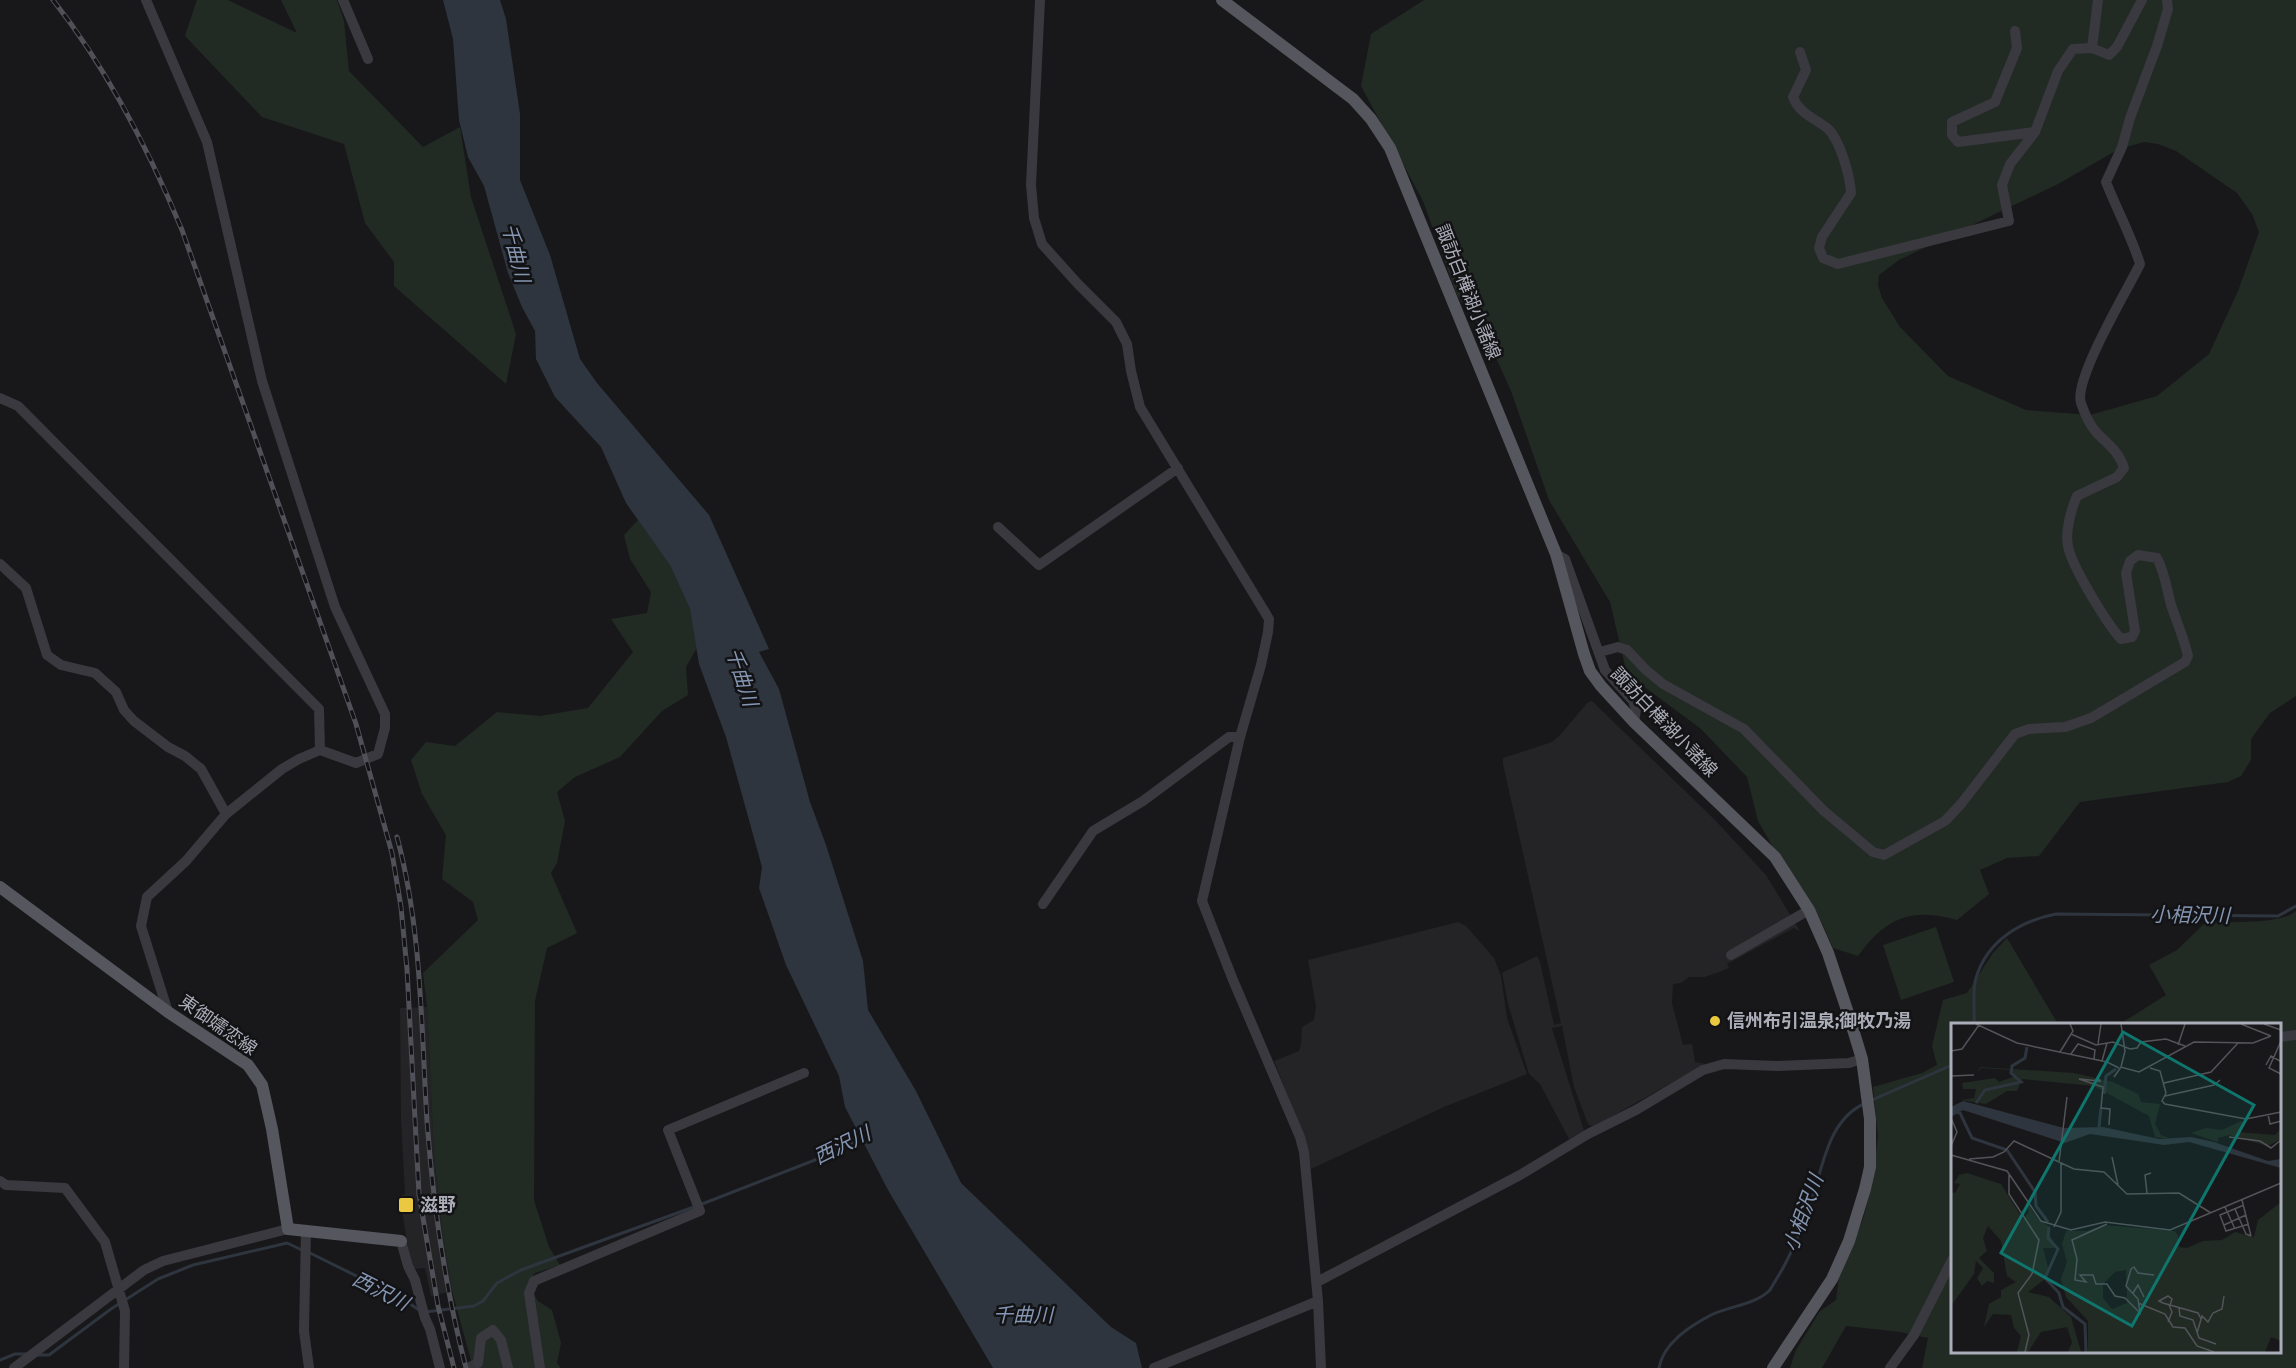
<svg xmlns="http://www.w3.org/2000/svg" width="2296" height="1368" viewBox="0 0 2296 1368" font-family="'Fira Sans','Noto Sans JP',sans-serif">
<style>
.built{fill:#242427}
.green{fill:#222a24;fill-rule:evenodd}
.water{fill:#2e353e}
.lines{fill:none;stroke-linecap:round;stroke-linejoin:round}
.stream{stroke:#2e353e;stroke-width:3}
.minor-tunnel{stroke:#35363a;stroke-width:10;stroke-dasharray:10 5;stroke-linecap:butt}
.minor{stroke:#39393f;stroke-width:10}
.major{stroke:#55565e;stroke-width:12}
.rail-casing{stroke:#505158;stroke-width:5}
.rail{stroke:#131315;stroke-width:3;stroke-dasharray:9;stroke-linecap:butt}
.poi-dot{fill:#eac840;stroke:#131315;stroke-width:2}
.labels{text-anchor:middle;stroke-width:5;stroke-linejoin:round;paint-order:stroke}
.street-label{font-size:18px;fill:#abadb9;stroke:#131315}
.poi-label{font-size:18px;font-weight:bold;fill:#abadb9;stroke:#131315;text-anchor:start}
.water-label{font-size:20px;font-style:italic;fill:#8496b2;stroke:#131315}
.inset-river{fill:none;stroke:#2e353e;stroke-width:3}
.inset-road{fill:none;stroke:#53545a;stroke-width:1.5}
.view{fill:#0f766e;fill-opacity:0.15;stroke:#0f766e;stroke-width:3}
.inset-edge{fill:none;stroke:#abadb9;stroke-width:3}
</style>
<rect width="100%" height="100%" fill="#18181a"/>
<!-- built -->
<path class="built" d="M1592,701l123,119 51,55 34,56 -6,-3 -67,36 2,4 -10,4 -15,5h-15l-8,6 -8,1 -1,19 11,42 9,-1 3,18 10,2 -112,63 -5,-3 -14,-37 -12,-61 -10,2 32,103 -15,8 -29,-55 -11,-10 -21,-70 -6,-31 35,-17 3,6 14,63 7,-2 -58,-259v-6l49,-16 8,-7 28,-33z
M1458,922l8,4 28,32 7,18 6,42 20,56 -83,33 -133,62 -4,-24 -33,-84 25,-10 2,-6 1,-18 12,-7 2,-13 -8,-47z
M427,1007l7,148 8,74 10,62 -21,5 -6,-28 -14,1 -11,-73 5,-2 -4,-75 -1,-111z"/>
<!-- green -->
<path class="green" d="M197,0h31l69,33 -16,-33h56l7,21 5,50 74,76 37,-20 11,70 45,137 -10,50 -112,-98v-24l-29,-39 -21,-79 -82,-27 -77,-81z
M1424,0h872v696l-26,17 -19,26v21l-10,16 -13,6 -148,20 -41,54 -32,2 -27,12 9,24 -32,26c-47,-13 -71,-2 -99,36l-25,-8 -11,-25 -18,-32 -27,-37 -19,-33 -11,-44 -46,-48 -74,-55 -17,-72 -61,-102 -38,-109 -22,-49 -32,-47 -34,-94 -62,-115 10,-52zM2144,142l14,2 18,7 61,42 15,21 7,18 -21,59 -29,63 -52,42 -67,19 -64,-5 -78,-34 -48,-49 -18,-29 -4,-13 1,-10 20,-15 159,-76 61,-35z
M638,520l31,42 21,47 7,39 -11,19 2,28 -26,16 -42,46 -45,20 -18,15 8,29 -8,42 -6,10 26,60 -30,15 -12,53 -1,199 15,47 11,18 -25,8 -8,11 11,17 14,9 9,33 -4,20 4,5h-88l-21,-77 -10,-62 -8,-74 -7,-148 -4,-34 55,-53 -5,-18 -31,-23 4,-44 -24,-41 -11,-34 15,-18 29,4 42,-34 43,4 48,-8 45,-56 -22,-33 36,-6 4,-21 -21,-33 -6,-24z
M2296,911v457h-374l6,-30 -28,-6 -54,-6 -24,42h-32l6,-18 24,-39 16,-11 3,-22 24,-59 8,-30 7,-52 -5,-50 49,-14 15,-8 -5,-19 11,-46 24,-7 26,-40 14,-15 51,86h-106v328h328v-328h-160l46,-29 -17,-30 28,-15 28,-27c22,-2 76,2 91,-12z
M1936,927l18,55 -53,18 -18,-55z"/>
<!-- water -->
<path class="water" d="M443,0h57l6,19 14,95v66l30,75 30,104 17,24 112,132 60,134 -10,3 20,37 31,113 16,43 37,116 5,49 48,81 45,92 150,144 25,16 6,25h-149l-105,-178 -43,-83 -6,-31 -53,-111 -27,-77 3,-21 -36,-130 -27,-73 -9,-55 -20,-44 -44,-62 -25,-56 -46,-50 -19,-38 -1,-28 -13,-24 -14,-34 -24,-87 -16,-29 -9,-37 -6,-81z"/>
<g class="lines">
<!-- stream -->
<path class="stream" d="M1974,1024c1,-14 -2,-33 2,-46 11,-37 44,-57 80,-64l222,2 18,-10
M1872,1100l80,-35
M308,1252l95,47 16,11
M425,1312l49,-6 9,-5 14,-18 24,-13 181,-66 131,-51 32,-16
M36,1355h13l62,-46 47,-30 35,-14 94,-22 15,7
M0,1360l15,-6h12
M1659,1368c4,-25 31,-42 52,-53 18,-9 44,-10 59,-25 2,-4 5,-8 7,-12 15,-23 26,-53 35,-79 11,-34 17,-81 54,-96"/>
<!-- minor-tunnel -->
<path class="minor-tunnel" d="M468,1368l10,-5"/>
<!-- minor -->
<path class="minor" d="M146,0l61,142 55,239 73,226 50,107v14l-7,26 -22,9 -36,-13 -21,9 -17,10 -56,45 -40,47 -39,36 -6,29 27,86
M343,0l25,59
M1040,0l-9,185 3,33 8,26 36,40 38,38 11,22 4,27 9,36 129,212 -1,13 -7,33 -21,72 -38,164 31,79 67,157 4,15 14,149 3,67
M2015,31l2,17 -22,54 -43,20v13l6,7 77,-10
M2092,48l6,-48
M1800,52l6,18 -13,27c6,16 21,21 34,31 13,11 23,48 24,65l-29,44 -3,11 4,10 15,6 171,-43 -7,-36 8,-21 25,-32 23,-61 15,-22 19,-1 17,7 8,-8 25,-47
M0,398l18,8 301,303 1,41
M998,527l41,38 139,-97
M1556,554l9,5 40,111 28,31 3,9 -2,12
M0,564l26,24 21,67 14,10 34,8 21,19 8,18 10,11 34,26 17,9 16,13 25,45
M1600,652l18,-5 9,3 19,20 17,14 81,45 80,82 49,41 11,3 61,-34 16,-17 54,-70 14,-5 36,-2 26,-9 94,-56 3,-6c-4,-17 -11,-34 -17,-51 -4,-15 -6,-32 -14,-47l-19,-3 -8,6 -4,12 9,58 -3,6 -11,2c-14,-15 -50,-74 -53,-93 -3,-15 3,-36 9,-50l40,-19 7,-9c-5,-17 -17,-24 -28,-36 -6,-7 -12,-20 -15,-29 -8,-23 47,-114 59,-139 -9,-29 -23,-54 -34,-82l16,-35 8,-29 27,-72 11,-37 -1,-9
M1043,904l50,-73 50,-30 86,-64h11
M1731,955l78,-45
M2280,1037l16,-2
M0,1181l6,4 59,3 40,54 20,69 -1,57
M306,1230l-2,101 5,37
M401,1241l7,25 7,14 10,38 5,11 10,39
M1317,1282l203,-107 68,-41 48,-24 67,-40 21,-6 54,2 71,-3 13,-4
M478,1363l3,-25 12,-8 8,10 7,28
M14,1368l130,-98 19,-9 125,-32
M540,1368l-11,-75 5,-12 166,-70 -32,-81 136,-57
M1154,1368l164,-67
M1890,1368l24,-33 38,-75"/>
<!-- major -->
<path class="major" d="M1222,0l131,99 18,20 19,29 166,406 28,100 6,17 11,15 33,36 141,135 34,53 19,43 20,60 14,46 8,60v48l-5,22 -16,52 -17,38 -59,89
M0,887l168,125 80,53 14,20 10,44 16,100 113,12"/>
<!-- rail casing -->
<g class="rail-casing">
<path id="rail" d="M53,0c55,70 95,148 129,230l174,494 36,129 9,54 6,62 12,225 19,112 16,62
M397,837c25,93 24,189 30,284 6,84 18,166 39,247"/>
</g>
<!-- rail -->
<use href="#rail" class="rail"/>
</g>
<!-- markers -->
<g class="poi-dot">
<circle cx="1715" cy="1021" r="6"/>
<rect x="398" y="1197" width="16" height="16" rx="3"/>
</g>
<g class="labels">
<!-- street labels -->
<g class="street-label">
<text transform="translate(1468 292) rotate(68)" y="6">諏訪白樺湖小諸線</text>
<text transform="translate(1664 722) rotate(46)" y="6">諏訪白樺湖小諸線</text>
<text transform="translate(218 1025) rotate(35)" y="6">東御嬬恋線</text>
</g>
<!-- poi labels -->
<g class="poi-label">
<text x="1727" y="1027">信州布引温泉;御牧乃湯</text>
<text x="420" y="1211">滋野</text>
</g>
<!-- water labels -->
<g class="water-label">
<text transform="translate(516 253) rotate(76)" y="7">千曲川</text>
<text transform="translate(742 677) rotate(72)" y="7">千曲川</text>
<text transform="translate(2190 915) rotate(1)" y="7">小相沢川</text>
<text transform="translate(842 1145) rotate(-26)" y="7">西沢川</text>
<text transform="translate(1803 1213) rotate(-70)" y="7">小相沢川</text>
<text transform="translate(381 1291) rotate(27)" y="7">西沢川</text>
<text x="1023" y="1322">千曲川</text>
</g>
</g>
<!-- overview -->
<g transform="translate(1951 1023)">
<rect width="330" height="330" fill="#18181a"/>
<path d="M29,44l94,6 39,9 25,12 3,8 19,2 -5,20 6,11 10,4 -16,-2 -6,-21 -55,-30 -72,-7 -5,12h-10l-21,13 -25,-4 13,-2 2,-9h-13l-1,-6 33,-5 4,4 14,-5 -2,-7 -30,-2 -3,4zM290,98l4,4 -8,7 38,3 6,-6v10l-13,7 -39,-11 -11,3v4l-27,-9 15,-5 16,2zM16,150l34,11 22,35 6,-7 -3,-10 12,17 12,8 -1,7 8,14h-14l5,20 -3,11 -17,13 21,5 22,20 10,35h-13l4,-10 -5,-15 -26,5 -13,20h-11l4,-16 -7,-8 -3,-13 -18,-1 -9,13 5,-23 12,-7v-7l15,-8 -9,-6 -6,-35 -13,-15 -5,12 4,13 -8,7 15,15v10l-7,-2 -5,5 -5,-8 6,-10 -7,-7 -2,13 -23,32v-114l4,1 5,-9 -6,-1 5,-8zM330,179v139l-10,-4 -6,15h-177v-31l-22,-24 -5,-18 6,-17 -5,-18 4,-13h21l16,-6 71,6 4,4 1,12 8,1 16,-7 19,-1 13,-8 19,5 4,-17zM175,247l1,33 -15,6 -9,-11v-14l12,-12z" fill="#222a24" fill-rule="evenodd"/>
<path d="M12,78l101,27 39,-1 56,12 32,-2 23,5 54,19 13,-2v9l-92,-26 -25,3 -74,-11 -25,9 -102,-33 -12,7v-10z" fill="#2e353e"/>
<path class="inset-river" d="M153,71l2,-18 10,-7M25,80l9,-13 36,-8 -10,-9 1,-7 13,-8 2,-11M4,89l5,1 12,25 35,12 28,42 1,14 12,16M148,104l2,-19M98,204l-1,11 10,11 -13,29 14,15 4,14 22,17 1,28"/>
<path class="inset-road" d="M25,1l41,19 90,19 12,6M290,1l30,12M313,1l17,6M120,11l25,11 17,-3 17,7 7,-1 4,-6 25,-3 19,7M330,18l-12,27 12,6M147,21l3,-20M227,22l7,-21M0,28l11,-2 17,-24M109,29l13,-21 -3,-7M120,31l7,-10 17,6 -1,9M151,38l5,-18M315,42l5,-9 9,5M170,44l4,-16 -4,-27M199,45l10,3 6,22 -4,8 3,3 81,15 35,-7M0,53l23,-1M163,54l7,-10 18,5 55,-30 59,1 18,-7M147,55l2,3 -21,-2 24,8 -2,21 9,1 -1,16M213,60l47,-11 27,-29M214,73l49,-11 6,-5M317,91l2,10 11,-3M0,95l6,14 -6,14M278,114l31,4 11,7 10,-8M0,132l56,16 34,50 30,9 34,-8 65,8 111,-47M161,134l6,28M18,136l24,-2 11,-5 10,-11 60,28 30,3 23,22 52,-1 32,20M108,139l8,-65M58,152v19l30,46 -7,34 -14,19 11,42 -4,17M196,170l-2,-18 6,-2M291,177l9,36M293,182l-24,10 6,16 23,-7M274,184l10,22M284,186l11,25 5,2M156,201l-35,16 5,19 -2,21 11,2 -6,-7h13l3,9h11l8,12 10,2 15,15 -2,-14 -12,-13 5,-17 3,-2 4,6 16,2M273,202l22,-10M103,204l7,-15v-49M182,270l5,-8 6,12M187,280l27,11 8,13 12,1 12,18 17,6M219,282l2,-6 -4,-3 -9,5 4,2 35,10 3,6M228,285l1,8 13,4 6,18 17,6M217,299l4,-10 -3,-7M246,310l5,-17 6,6 5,-9 9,-4 2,-13"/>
<path class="view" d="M172,9l131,73 -122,221 -131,-73z"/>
<rect width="330" height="330" class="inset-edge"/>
</g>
</svg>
